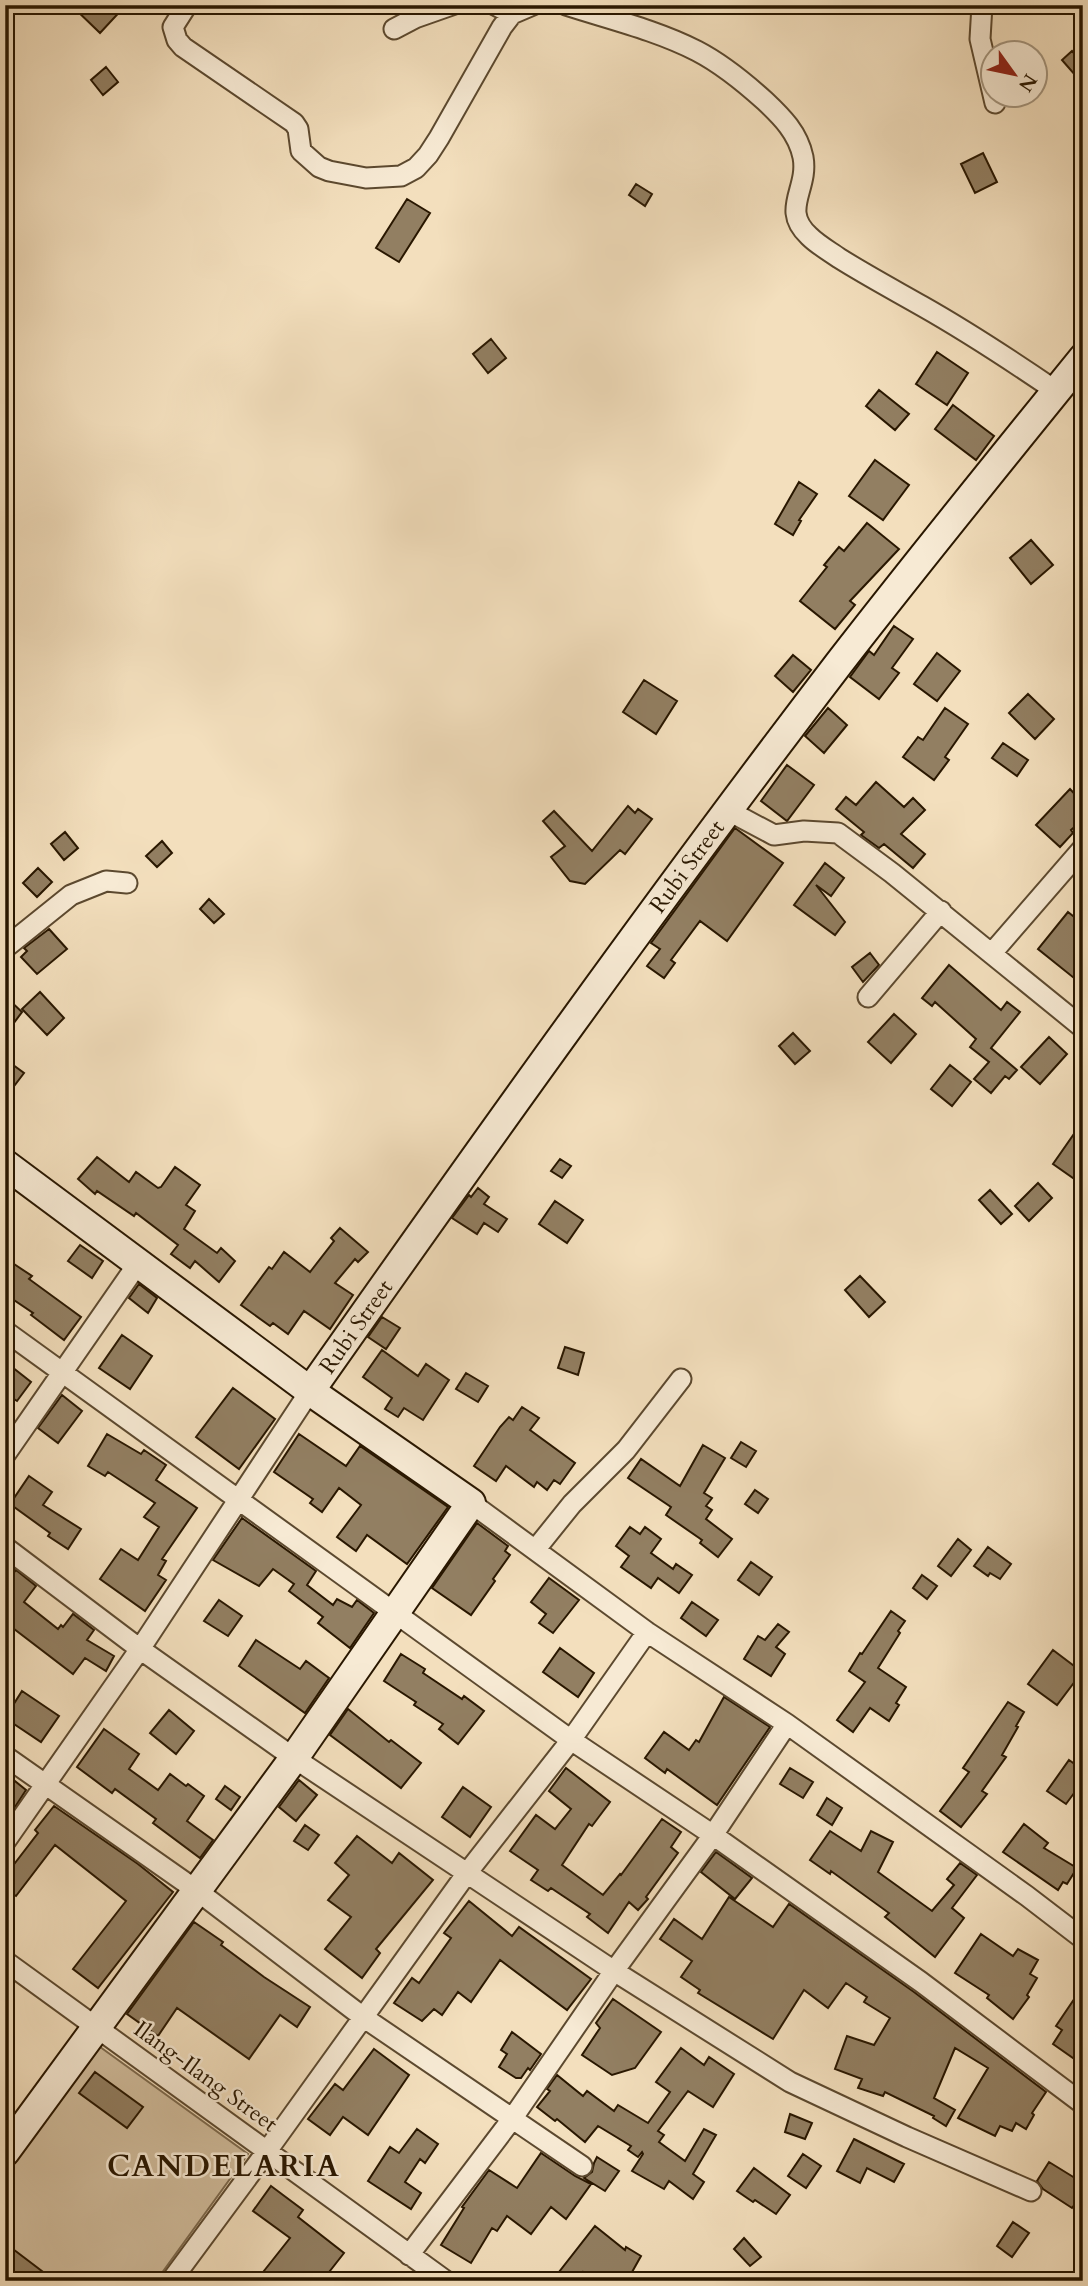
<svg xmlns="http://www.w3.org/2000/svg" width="1088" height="2286" viewBox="0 0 1088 2286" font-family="Cardo,serif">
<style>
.green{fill:#d1bd9d;stroke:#7d6a4e;stroke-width:2}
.building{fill:#927f62;stroke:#291700;stroke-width:2}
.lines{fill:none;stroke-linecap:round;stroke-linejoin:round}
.street-casing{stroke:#5c492f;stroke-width:23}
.secondary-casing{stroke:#291700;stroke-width:32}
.street{stroke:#f7ead4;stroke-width:19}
.secondary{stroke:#f7ead4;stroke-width:28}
.labels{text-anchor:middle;stroke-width:5;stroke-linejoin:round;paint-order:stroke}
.street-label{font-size:23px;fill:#291700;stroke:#f7ead4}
.district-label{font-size:30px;font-weight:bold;letter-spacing:2px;fill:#291700;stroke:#f7ead4}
</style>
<rect width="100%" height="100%" fill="#f3dfbd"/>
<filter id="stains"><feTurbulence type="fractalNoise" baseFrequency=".00286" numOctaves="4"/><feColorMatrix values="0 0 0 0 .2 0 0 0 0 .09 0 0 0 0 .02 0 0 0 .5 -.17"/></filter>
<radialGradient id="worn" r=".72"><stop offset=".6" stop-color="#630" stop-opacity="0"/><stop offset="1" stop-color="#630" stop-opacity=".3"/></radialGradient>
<!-- green -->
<path class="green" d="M96,2044l152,110 -92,127h-151v-112z"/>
<!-- building -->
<path class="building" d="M71,5h55l-26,28z
M1072,51l11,12v6l-8,6 -13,-15z
M106,67l12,15 -15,13 -12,-15z
M983,153l14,29 -22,11 -14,-29z
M636,184l16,10 -7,12 -16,-11z
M407,199l23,14 -31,49 -23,-14z
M491,339l15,19 -18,15 -15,-19z
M937,352l31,21 -21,32 -31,-21z
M879,390l30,24 -14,16 -29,-24z
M953,405l41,31 -18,24 -41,-31z
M875,460l34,25 -26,35 -34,-24z
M799,482l18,12 -18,26 2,1 -8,14 -18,-11z
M867,523l32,26 -49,52 5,4 -20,24 -35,-28 27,-34 -3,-2 15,-18 5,4z
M1031,540l22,25 -22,19 -21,-26z
M894,626l19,13 -21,29 7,5 -20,26 -29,-22 19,-26 5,4z
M937,653l23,18 -23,30 -23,-17z
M793,655l18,15 -18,22 -18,-16z
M644,680l33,21 -21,33 -33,-22z
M1028,694l26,25 -19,20 -26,-26z
M828,708l19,17 -23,28 -19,-17z
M945,708l23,16 -23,33 4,3 -15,20 -31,-23 15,-20 5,3z
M1003,743l25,17 -11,16 -25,-18z
M787,765l27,20 -27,36 -26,-20z
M876,782l28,25 9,-9 12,12 -24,24 24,20 -12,14 -29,-24 -5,4 -18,-13 3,-3 -28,-23 10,-12 10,8z
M1070,789l13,14v17l-12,10 2,3 -13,14 -24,-22z
M628,806l7,7 3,-4 14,10 -27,35 -5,-4 -35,34 -15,-3 -19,-24 14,-11 -22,-25 11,-10 38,40z
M735,828l48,35 -56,78 -27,-20 -29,39 4,3 -11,15 -17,-12 13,-17 -9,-6z
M65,832l13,16 -14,12 -13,-16z
M162,841l10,12 -15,14 -11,-11z
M825,863l19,15 -13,18 -15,-11 29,37 -10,13 -41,-30z
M38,868l14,14 -15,15 -14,-14z
M209,899l15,15 -10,9 -14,-14z
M1068,912l15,12v44l-9,10 -36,-29z
M49,929l18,20 -30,25 -16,-17 6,-6 -3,-3z
M870,953l9,12 -16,17 -11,-15z
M949,965l52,45 6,-8 13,10 -29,36 26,22 -8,9 -4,-3 -14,17 -17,-14 15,-17 -19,-15 6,-8 -41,-37 -3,4 -10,-8z
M40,992l24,26 -17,17 -25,-26z
M5,996l17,16 -17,23z
M894,1014l22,20 -25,29 -23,-21z
M793,1033l17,18 -15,13 -16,-18z
M1049,1037l18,17 -27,30 -19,-17z
M5,1059l19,14 -19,25z
M950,1065l21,17 -19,24 -21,-17z
M1083,1121v64l-30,-21z
M97,1157l32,25 7,-10 22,16 3,-1 14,-20 25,18 -14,20 9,6 -11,18 33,24 4,-5 14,13 -16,21 -24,-21 -5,7 -19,-14 7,-9 -42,-32 -2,3 -37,-25 -2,3 -17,-15z
M560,1159l11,7 -9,12 -11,-7z
M1038,1183l14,15 -23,23 -14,-15z
M478,1188l11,9 -5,7 23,15 -9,13 -14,-9 -7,11 -25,-16 17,-23 2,2z
M990,1190l22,24 -11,10 -22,-24z
M555,1201l28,19 -16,23 -28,-19z
M340,1228l28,24 -10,10 -3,-3 -20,24 18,12 -23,34 -26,-18 -16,23 -15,-11 -3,3 -29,-21 28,-38 3,2 12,-17 26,20 24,-31 -3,-3z
M80,1245l23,16 -11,17 -24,-17z
M5,1258l27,18 -3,3 52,38 -17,23 -33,-25 2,-2 -28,-19z
M860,1276l25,26 -16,15 -24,-27z
M139,1284l18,14 -9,15 -19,-15z
M382,1317l18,11 -14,21 -18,-12z
M122,1335l30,21 -22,33 -31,-21z
M565,1347l19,6 -6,22 -20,-7z
M382,1350l36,26 8,-12 23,16 -26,40 -19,-12 -6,9 -13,-8 7,-11 -29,-21z
M12,1367l19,15 -14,19 -12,-8v-17z
M466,1373l22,13 -10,16 -22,-13z
M233,1388l42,31 -36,50 -43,-32z
M62,1395l20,16 -24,32 -20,-15z
M522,1407l17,11 -9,12 45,33 -15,21 -6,-4 -7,10 -10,-8 -3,5 -28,-21 -10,15 -22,-15 26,-39 9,-10 4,3z
M107,1434l34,20 3,-4 22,15 -10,15 41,28 -35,51 4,2 -8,14 8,5 -21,31 -45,-32 21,-30 17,11 21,-33 -15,-10 11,-14 -47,-31 -3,4 -17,-10z
M299,1434l47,32 14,-20 88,61 -41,57 -40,-29 -11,16 -19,-14 24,-32 -22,-17 -17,24 -12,-9 3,-4 -39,-27z
M741,1442l15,9 -10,16 -15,-9z
M703,1445l22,13 -21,35 8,5 -6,8 6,4 -6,9 26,20 -14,18 -18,-14 2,-3 -36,-25 5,-8 -43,-29 13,-19 39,27z
M29,1476l23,16 -9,13 38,24 -13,20 -20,-13 2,-3 -40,-29z
M755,1490l13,9 -10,14 -13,-9z
M242,1518l74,53 -9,14 26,20 4,-6 15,8 5,-7 17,13 -24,35 -32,-25 5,-6 -34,-26 5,-7 -21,-15 -14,17 -46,-26z
M477,1523l31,23 -3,5 5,4 -17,24 2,2 -24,34 -39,-27z
M630,1527l10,7 5,-7 16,12 -10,14 22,16 3,-5 16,11 -13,18 -21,-15 -7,10 -30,-21 8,-11 -13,-10z
M958,1539l13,11 -20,26 -13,-10z
M988,1547l23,17 -11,15 -10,-6 -2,3 -14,-10z
M751,1562l21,15 -13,18 -21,-15z
M16,1570l20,16 -12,16 34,27 3,-4 2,2 10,-13 21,16 -7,10 27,16 -8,15 -21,-13 -12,16 -68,-52v-38z
M922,1575l15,11 -10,13 -14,-11z
M549,1578l30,22 -26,33 -14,-10 7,-9 -15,-12z
M219,1600l23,16 -14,20 -24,-15z
M692,1602l26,18 -12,16 -25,-18z
M891,1611l14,10 -7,10 2,2 -22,35 28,19 -10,16 3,2 -10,16 -19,-13 -17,24 -16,-12 28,-38 -16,-11 11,-18 2,1z
M778,1624l11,8 -13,15 9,7 -14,22 -27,-17 14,-23 7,4z
M256,1640l44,29 6,-8 23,17 -24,35 -66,-47z
M560,1648l34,25 -16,24 -35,-25z
M1053,1650l29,22 -25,33 -29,-21z
M401,1654l24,15 -2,4 39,26 2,-3 20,15 -26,33 -19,-15 4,-5 -29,-19 2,-3 -32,-21z
M22,1691l37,25 -18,26 -36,-24z
M724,1697l46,30 -53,78 -50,-36 -2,4 -20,-15 19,-26 25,18 7,-10 3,2z
M1008,1702l16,10 -8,14 2,1 -16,28 4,2 -24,34 5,3 -26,33 -21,-16 29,-39 -6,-4z
M348,1709l41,33 2,-2 30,23 -20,25 -71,-53z
M169,1710l25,21 -18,23 -26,-21z
M104,1729l35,25 -10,15 29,21 12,-16 16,12 2,-2 16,12 -17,25 26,19 -13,18 -47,-35 3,-4 -41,-30 -3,4 -35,-26z
M1069,1760l14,10v11l-17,23 -19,-13z
M566,1768l44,34 -18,24 -3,-2 -27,41 41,30 17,-21 1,1 41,-56 19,13 -10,15 7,6 -32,44 2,2 -10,11 -9,-8 -21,31 -21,-16 3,-3 -39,-26 -3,3 -17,-11 7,-10 -28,-19 26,-36 19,14 16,-20 -22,-18z
M790,1768l23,14 -10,16 -23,-14z
M5,1773l21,17 -11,17 -10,-7z
M299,1780l18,15 -21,26 -17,-14z
M225,1786l15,11 -9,13 -15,-11z
M463,1787l28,20 -21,30 -28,-20z
M827,1798l15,10 -10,17 -15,-10z
M54,1806l84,58 35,28 -75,96 -25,-19 53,-68 -71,-56 -39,51 -3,-2 -8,9v-27l33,-43 -3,-3z
M1024,1824l24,19 -4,5 33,20 -10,16 -4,-2 -5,8 -55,-38z
M305,1825l14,10 -11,15 -14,-9z
M830,1831l31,20 10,-20 22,11 -15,30 54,39 22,-26 -7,-6 13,-16 17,12 -25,33 12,10 -29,39 -50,-40 4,-4 -58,-42 -1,3 -20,-14z
M357,1836l35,27 7,-10 34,27 -57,69 4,4 -18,25 -37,-29 26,-32 -23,-17 21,-25 -14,-12z
M716,1852l36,26 -17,21 -34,-27z
M729,1897l44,30 16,-23 125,88 132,100 -14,21 2,2 -8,14 -10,-6 -4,8 -12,-5 -5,10 -37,-18 30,-50 -33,-20 -21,50 21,12 -9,16 -13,-8 1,-2 -49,-24 -2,4 -25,-8 4,-9 -27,-10 12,-33 27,9 16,-27 -26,-16 3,-5 -21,-14 -18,25 -24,-18 -31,49 -75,-46 2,-3 -19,-13 11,-16 -32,-22 14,-20 28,20z
M469,1901l43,35 7,-9 72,52 -24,31 -67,-50 -29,42 -13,-10 -16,23 -8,-6 -12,12 -28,-18 18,-25 7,5 32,-45 -7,-5z
M194,1922l29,20 -2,3 43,32 46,30 -13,20 -17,-12 -31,44 -72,-51 -19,28 -31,-22z
M981,1934l32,22 5,-7 20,11 -8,14 7,4 -10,17 2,2 -16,22 -26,-21 2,-3 -34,-22z
M1083,1986v79l-30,-21 9,-14 -6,-4z
M613,1999l48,33 -26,36 -23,7 -30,-20 18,-27 -4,-5z
M512,2032l29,22 -11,16 -2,-2 -7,10h-5l-17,-11 8,-13 -6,-4z
M681,2048l23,17 5,-8 25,17 -21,33 -25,-16 -30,40 6,4 -5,7 26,19 19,-32 12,6 -23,39 11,8 -11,17 -24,-18 -5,8 -32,-18 11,-17 -1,-2 -4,5 -10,-7 3,-4 -33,-20 -13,16 -28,-23 -2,2 -18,-14 13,-16 -3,-2 10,-14 26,21 4,-5 27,20 4,-6 30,18 22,-31 -14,-10z
M374,2049l35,26 -41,60 -25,-18 -13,18 -22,-16 27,-35 8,6z
M95,2072l48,35 -16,21 -48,-35z
M790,2114l22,9 -7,16 -20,-7z
M417,2129l21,15 -13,19 -5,-4 -15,23 16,11 -10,16 -43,-28 22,-34 9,6z
M854,2139l50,25 -10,18 -27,-14 -7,15 -23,-12z
M541,2153l34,23 16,8 -25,35 -15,-12 -20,27 -24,-18 -10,15 -5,-3 -21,35 -30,-18 23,-37 -2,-1 27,-37 28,18z
M803,2154l18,12 -15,22 -18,-12z
M597,2157l22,14 -14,20 -21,-13 8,-6 2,-9z
M1049,2162l34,21v10l-11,15 -29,-19 -6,-8z
M754,2168l36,27 -14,19 -21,-14 -2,2 -16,-11z
M271,2186l32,24 -5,7 46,36 -22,28h-66l34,-43 -37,-27z
M1013,2222l16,11 -17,24 -15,-11z
M595,2226l30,24 1,-3 15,9 -14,25h-33l-11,-9 -7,9h-24z
M744,2238l17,19 -11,9 -16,-17z
M5,2243l50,38h-50z"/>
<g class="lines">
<!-- street casing -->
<g class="street-casing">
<path id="street" d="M187,5l-14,22 4,13 6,7 111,76 4,6 3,22 18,16 10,4 37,7 35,-2 15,-8 12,-13 11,-17 63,-111 10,-13 21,-9
M495,5l17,9
M566,5c43,14 90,25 131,46 25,13 47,31 68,50 17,16 33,32 38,56 6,33 -23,52 6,79 9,9 20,15 30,22 27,17 55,32 83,48 46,26 90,55 134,85
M982,5l-2,34 15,64
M394,29l21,-11 37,-13
M729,811l45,24 30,-4 34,2 54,40 191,155
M5,948l66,-53 35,-14 21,2
M992,953l91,-105
M868,997l73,-86
M5,1331l566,409 142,95 208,147 162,122
M5,1455l134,-193
M471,1503l176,129 140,92 240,172 56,43
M5,1547l135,102 154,109 320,213 176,111 117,55 124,54
M535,1550l37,-46 54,-54 55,-71
M5,1756l191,134 167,127 219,149
M5,1842l135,-193 170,-258
M5,1961l441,320
M409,2255l103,-136 102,-148 99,-136 74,-111
M171,2281l96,-130 200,-278 104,-133 76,-108"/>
</g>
<!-- secondary casing -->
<g class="secondary-casing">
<g id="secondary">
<path d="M5,1164l305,227 161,112 -177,255 -289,394"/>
<path id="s1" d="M310,1391c173,-246 347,-490 530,-729 79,-102 161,-203 243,-304"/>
</g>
</g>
<!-- street -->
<use href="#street" class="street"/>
<!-- secondary -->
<use href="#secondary" class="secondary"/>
</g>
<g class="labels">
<!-- street labels -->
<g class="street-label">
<text dy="8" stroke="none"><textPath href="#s1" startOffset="646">Rubi Street</textPath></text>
<text dy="8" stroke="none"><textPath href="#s1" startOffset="79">Rubi Street</textPath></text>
<text transform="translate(206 2076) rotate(36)" y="8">Ilang-Ilang Street</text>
</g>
<!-- district labels -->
<g class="district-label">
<text x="224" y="2176">CANDELARIA</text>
</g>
</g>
<!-- margin -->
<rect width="1088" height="2286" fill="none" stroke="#f3dfbd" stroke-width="28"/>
<rect x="7" y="7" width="1074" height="2272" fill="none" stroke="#291700" stroke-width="3.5"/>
<rect x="14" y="14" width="1060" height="2258" fill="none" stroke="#291700" stroke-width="2"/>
<!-- north arrow -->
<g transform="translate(1014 74) rotate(123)"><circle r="33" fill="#f7ead4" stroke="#a5967f" stroke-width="2"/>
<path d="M0-5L12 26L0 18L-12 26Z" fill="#8f2418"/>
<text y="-10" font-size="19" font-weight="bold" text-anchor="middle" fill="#291700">N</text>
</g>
<rect width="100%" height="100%" filter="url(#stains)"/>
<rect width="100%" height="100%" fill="url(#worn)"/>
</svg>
